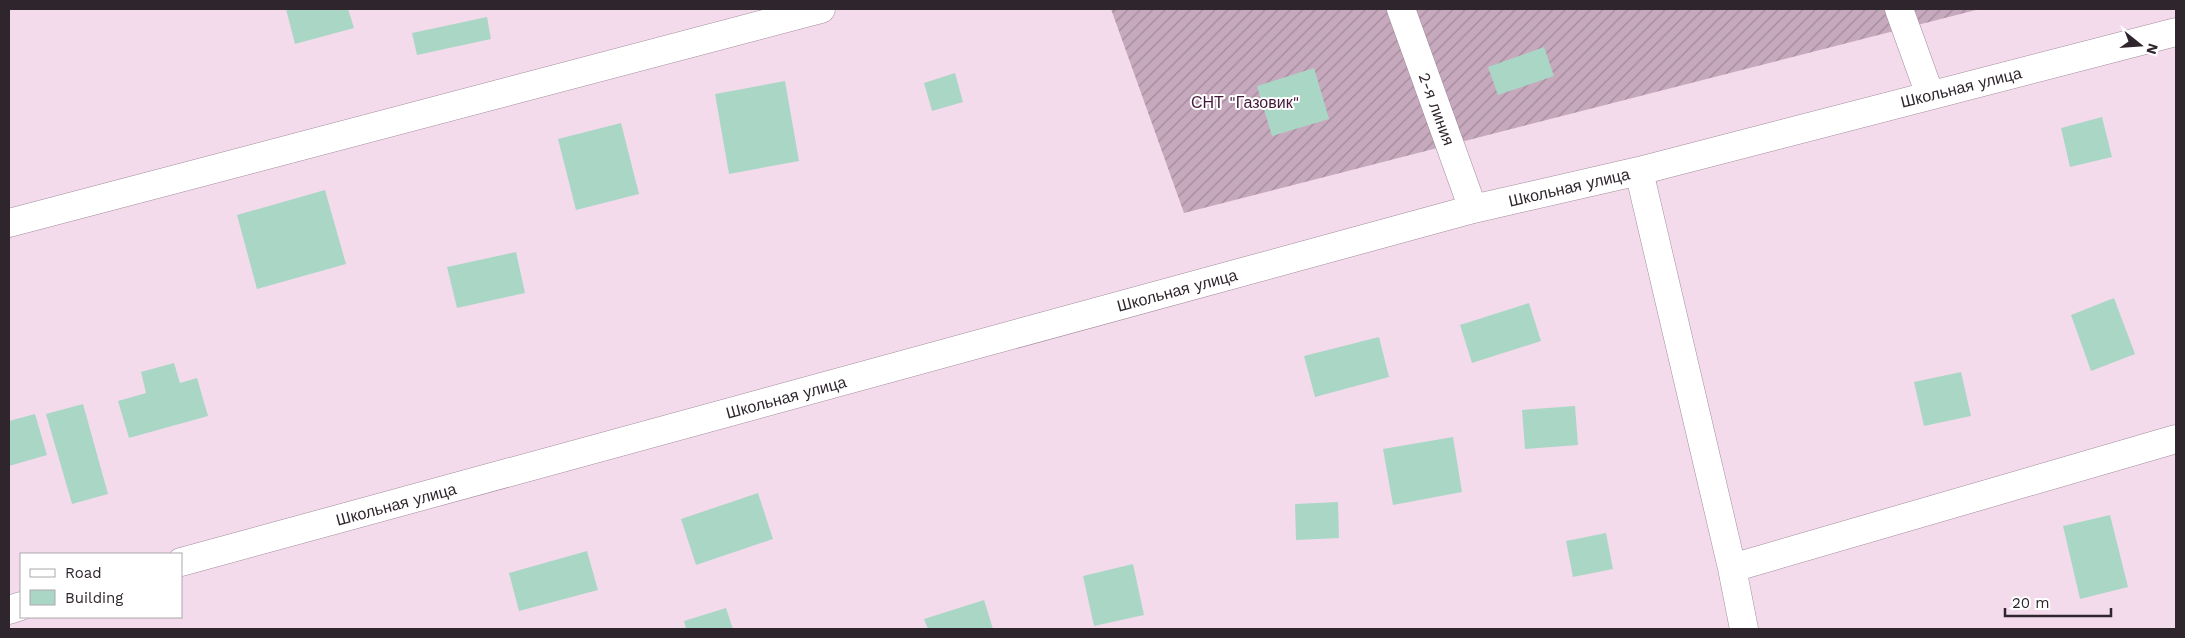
<svg xmlns="http://www.w3.org/2000/svg" width="2185" height="638" viewBox="0 0 2185 638" font-family="'Work Sans',sans-serif">
<style>
.garden{fill:url(#garden-furrows)}
.building{fill:#aad7c5}
.lines{fill:none;stroke-linecap:round;stroke-linejoin:round}
.minor-casing{stroke:#a28c9c;stroke-width:29}
.minor{stroke:#fff;stroke-width:28}
.labels{text-anchor:middle;stroke-width:4;stroke-linejoin:round;paint-order:stroke}
.street-label{font-size:16px;fill:#2f262d;stroke:#fff}
.park-label{font-size:16px;fill:#44183a;stroke:#fff}
</style>
<defs>
<pattern id="garden-furrows" width="10" height="10" patternUnits="userSpaceOnUse" patternTransform="scale(1.25)"><rect width="10" height="10" fill="#c7a9be"/><path d="M-1 1l2-2M0 10L10 0M9 11l2-2" fill="none" stroke="#a2899b"/></pattern>
</defs>
<rect width="100%" height="100%" fill="#f3dbec"/>
<!-- garden -->
<path class="garden" d="M1111,9h869l-796,204z"/>
<!-- building -->
<path class="building" d="M286,9h62l6,19 -59,16z
M487,17l4,22 -74,16 -5,-22z
M1544,47l10,29 -56,19 -10,-28z
M1314,68l15,51 -57,17 -15,-50z
M955,73l8,29 -31,9 -8,-28z
M785,81l14,80 -70,13 -14,-80z
M2102,117l10,40 -42,10 -9,-39z
M621,123l18,71 -63,16 -18,-71z
M325,190l21,74 -89,25 -20,-74z
M516,252l9,41 -68,15 -10,-41z
M2114,298l21,56 -44,17 -20,-56z
M1529,303l12,38 -69,22 -12,-38z
M1379,337l10,40 -74,20 -11,-41z
M174,363l6,20 17,-5 11,38 -79,22 -11,-37 28,-8 -5,-21z
M1961,372l10,44 -47,10 -10,-44z
M83,404l25,90 -36,10 -26,-90z
M1575,406l3,39 -53,4 -3,-39z
M35,414l12,41 -38,11v-45z
M1453,437l9,55 -69,13 -10,-56z
M758,493l15,46 -77,26 -15,-46z
M1338,502l1,36 -43,2 -1,-36z
M2110,515l18,72 -48,12 -17,-73z
M1606,533l7,36 -40,8 -7,-36z
M587,551l11,39 -79,21 -10,-38z
M1133,564l11,51 -50,11 -11,-50z
M984,600l9,29h-65l-4,-10z
M726,608l7,21h-47l-2,-8z"/>
<g class="lines">
<!-- minor casing -->
<g class="minor-casing">
<path id="minor" d="M1401,9l72,200
M1899,9l31,86
M1639,171l93,397 12,61
M9,223l812,-214
M181,562l1292,-353 166,-38 537,-139
M1732,568l444,-129
M9,610l12,-4"/>
</g>
<!-- minor -->
<use href="#minor" class="minor"/>
</g>
<g class="labels">
<!-- street labels -->
<g class="street-label">
<text transform="translate(1961 87) rotate(-14)" y="6">Школьная улица</text>
<text transform="translate(1437 109) rotate(70)" y="6">2-я линия</text>
<text transform="translate(1569 187) rotate(-13)" y="6">Школьная улица</text>
<text transform="translate(1177 290) rotate(-15)" y="6">Школьная улица</text>
<text transform="translate(786 397) rotate(-15)" y="6">Школьная улица</text>
<text transform="translate(396 504) rotate(-15)" y="6">Школьная улица</text>
</g>
<!-- park labels -->
<g class="park-label">
<text x="1245" y="108">СНТ "Газовик"</text>
</g>
</g>
<!-- border -->
<rect width="2185" height="638" fill="none" stroke="#2f262d" stroke-width="20"/>
<!-- legend -->
<rect x="20" y="553" width="162" height="65" fill="#ffffff" stroke="#aca8ab"/>
<rect x="30" y="569" width="25" height="8" fill="#ffffff" stroke="#aca8ab"/>
<text x="65" y="578" font-size="15" fill="#2f262d">Road</text>
<rect x="30" y="590" width="25" height="15" fill="#aad7c5" stroke="#aca8ab"/>
<text x="65" y="603" font-size="15" fill="#2f262d">Building</text>
<!-- north arrow -->
<g transform="translate(2140 45) rotate(107)" stroke="#ffffff" stroke-width="4" paint-order="stroke">
<path d="M0-4L9 19L0 12L-9 19Z" fill="#2f262d"/>
<text y="-8" font-size="14" font-weight="bold" text-anchor="middle" fill="#2f262d">N</text>
</g>
<!-- scale -->
<path d="M2005 608v8h106v-8" fill="none" stroke="#2f262d" stroke-width="2.5"/>
<text x="2012" y="608" font-size="15" fill="#2f262d" stroke="#ffffff" stroke-width="4" paint-order="stroke">20 m</text>
</svg>
